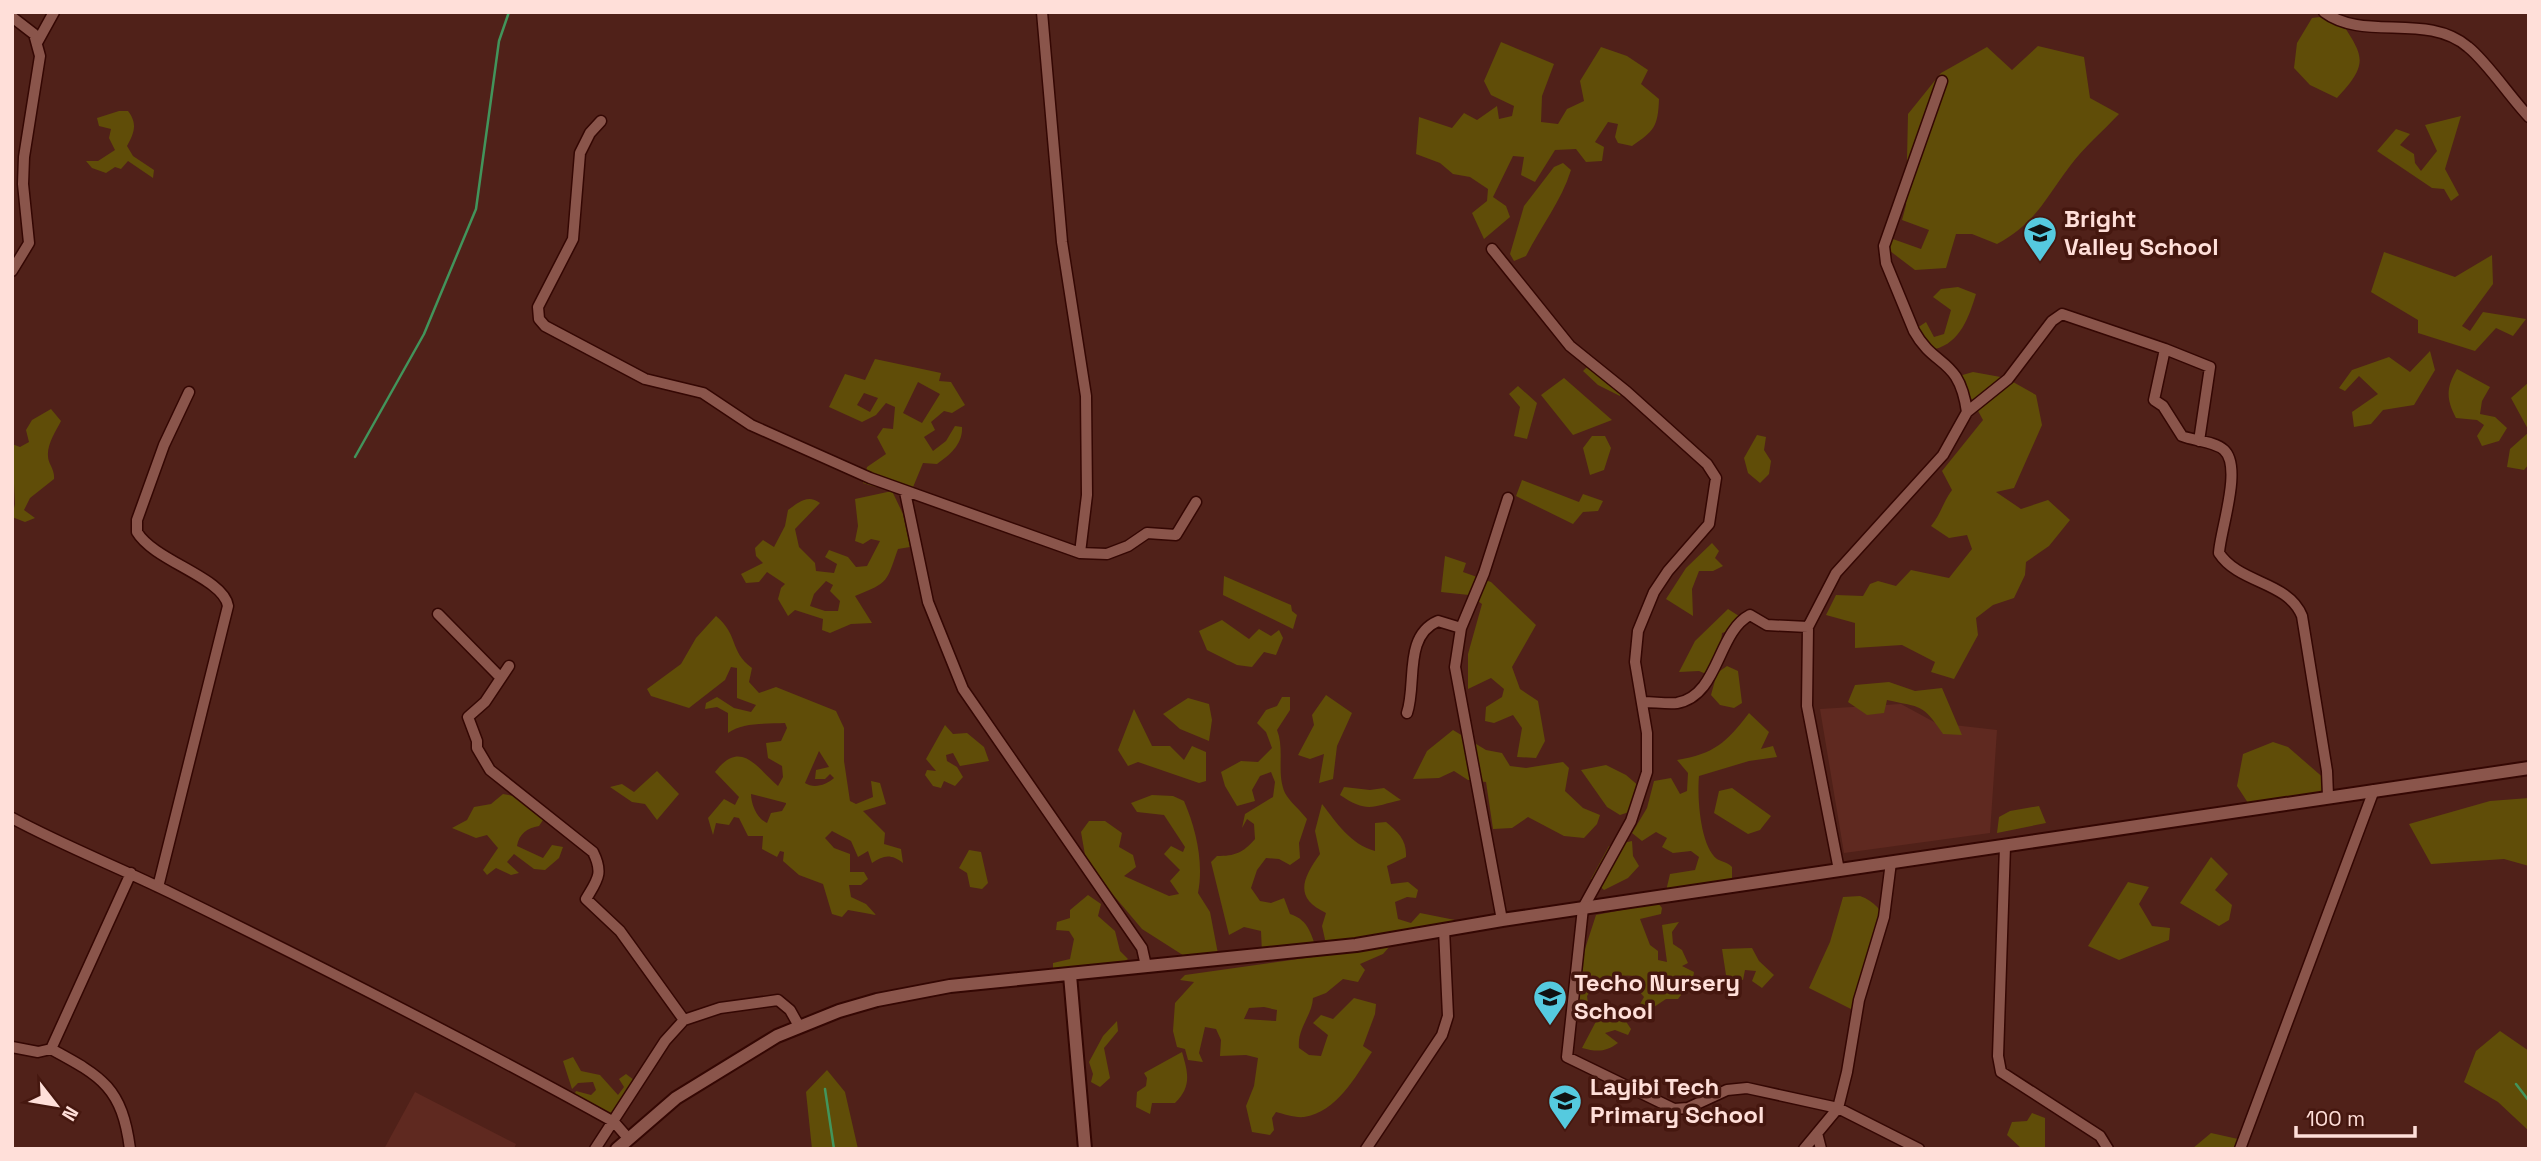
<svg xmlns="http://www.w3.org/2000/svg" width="2541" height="1161" viewBox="0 0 2541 1161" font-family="'Space Grotesk',sans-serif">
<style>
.built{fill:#5f2920}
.green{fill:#604d08;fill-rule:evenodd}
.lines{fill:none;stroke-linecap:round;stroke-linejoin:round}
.stream{stroke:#42945b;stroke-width:2.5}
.minor-casing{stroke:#340703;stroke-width:13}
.tertiary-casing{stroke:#340703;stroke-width:16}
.minor{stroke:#8a554b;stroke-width:10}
.tertiary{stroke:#8a554b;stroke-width:12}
.labels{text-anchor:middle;stroke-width:7;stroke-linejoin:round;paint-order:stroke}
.poi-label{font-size:24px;font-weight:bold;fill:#ffdfd9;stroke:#45170f;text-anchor:start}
</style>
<rect width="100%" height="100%" fill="#502119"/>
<!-- built -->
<path class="built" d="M1901,704l35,19 61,7 -7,103 -146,20 -24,-144z
M415,1092l101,52 -2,5h-130z"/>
<!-- green -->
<path class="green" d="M2337,15c25,40 35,46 0,83l-27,-13 -16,-17 3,-25 15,-25z
M1501,42l53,22 -12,32 -1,26 17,2 9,-15 17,-8 -4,-20 21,-34 26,9 21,14 -7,14 18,15c-1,28 -5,32 -27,47l-14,-3 -3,-6 3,-13 -10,-2 -13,20 9,5 -2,14 -16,1 -10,-13 -21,1 -20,32 -14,-7 3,-18 -11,-1 -20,41 13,9 4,11 -26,22 -12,-26 15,-12 1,-12 -18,-12 -17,-3 -13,-11 -24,-9 3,-37 33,11 12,-15 13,7 20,-14 2,13 13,-3 2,-10 -23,-11 -7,-14z
M2038,46l46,11 6,41 29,16c-16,17 -35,33 -49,52 -25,33 -35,58 -73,78l-25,-10h-16l-10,34 -31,2 -25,-19v-13l31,11 8,-19 -27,-10 4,-15 2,-91 33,-41 46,-26 25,23z
M119,111h9c10,13 6,22 -1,35l6,10 21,14 -1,8 -25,-17 -7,8 -6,-2 -9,6 -14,-5 -6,-7h12l17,-11 -6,-12 2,-9 -12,-3 -2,-8z
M2461,116l-16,53 14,26 -8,6 -7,-12 -12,-1 -55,-37 19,-22 14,5 -10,11 14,9 1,9 6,8 16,-20 -12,-26z
M1563,163l8,7c-10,32 -30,56 -45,86l-12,5 -4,-7 14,-48 30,-39z
M2384,252l71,25 37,-22 1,29 -31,42 8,5 13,-19 43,7 -13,17 -17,-8 -21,23 -57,-18v-13l-47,-28z
M1958,287l18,7c-7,23 -16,49 -41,55l-12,-10 -6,-11 9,-6 8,15 10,-3 7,-24 -18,-13 8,-8z
M2430,351l5,19 -21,35 -31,5 -12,14 -17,3 -2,-15 26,-18 -19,-18 -14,15 -6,-3 13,-18 37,-13 21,15z
M875,359l66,14 -2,8 12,1 14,23 -13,8 -8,-2 -13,11 4,8 -11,7 9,14 13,-10 9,-15 7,1c1,17 -12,28 -25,37l-14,-1 -12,29 -21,-9 -14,4 -13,-4 4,-16 19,-13 -9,-17 6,-9 10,1 2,-22 -9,-4 -10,12 -14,7 -33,-15 16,-33 20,6zM918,382l22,12 -18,29 -19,-10zM864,393l14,5 -8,14 -13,-7z
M1590,364l34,24 -4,8 -22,-11 -15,-14z
M2457,369l33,18 -8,14 -2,13 15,3 12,11 -8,13 -17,5 -5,-10 7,-11 -7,-5 -21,-2c-10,-19 -10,-30 1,-49z
M1973,372l33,6 30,17 6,30 -28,63 -18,4 25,17 27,-9 22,20 -21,26 -23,16 -1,13 -11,23 -21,7 -17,13 2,17 -24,44 -23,-7 4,-10 -33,-17 -47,3v-25l-29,-8 10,-20 27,1 7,-12 8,-3 18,5 15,-16 38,8 23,-29 -5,-14 -18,3 -18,-12c10,-12 12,-24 21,-36l-10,-19 41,-51 -24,-44z
M1564,378l48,42 -39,15 -32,-40z
M2529,382v49l-18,-33z
M1518,386l19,17 -10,36 -13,-3 6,-29 -11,-13z
M51,409l10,12c-5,10 -14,23 -13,35 0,8 7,13 6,23l-24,19 -6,12 11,8 -10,4 -13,-5 3,-13 -3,-60 8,3 9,-5 -3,-12 6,-10z
M2529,432v32l-5,6 -17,-3 3,-18z
M1757,435l9,2 -2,13 7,11 -2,13 -9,9 -12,-10 -4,-15z
M1592,436h13l6,12 -7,22 -14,5 -7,-27z
M1522,480l57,22 4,-8 20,7 -5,10 -15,1 -10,12 -57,-28z
M892,491l11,23 7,33 -12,2c-12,33 -8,33 -43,47l17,27 -21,1 -21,9 -8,-3 1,-11 -28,-9 -7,6 -10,-17 3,-11 4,-4 -18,-12 -8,10 -13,1 -5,-9 22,-11 -7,-7 -1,-8 8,-8 11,7 11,-21 3,-16c11,-8 20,-16 32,-7l-25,26 4,18 16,16 1,8 18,2 3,-9 -12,-7 4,-7 19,7 8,10 11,-1 13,-25 -9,-2 -8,5 -8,-3 3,-15 -3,-27zM826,581l7,4 -3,6 10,10 -2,10h-13l-15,-5 4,-12z
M1712,543l7,8 -4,7 8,8 -10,5h-14l-7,18 1,27 -27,-17 20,-31z
M1445,556l21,7 -3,9 28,10 45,43 -24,42 8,22 18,12 7,40 -9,17 -19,-1 5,-29 -9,-13 -19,8 -9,-2 1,-14 16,-10 2,-8 -13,-11 -23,11v-35l14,-50 -13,-9 -28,-3z
M1224,576l67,29 1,6 5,4 -4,14 -70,-34z
M1728,609l14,9 -10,12 -10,3 -1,9 6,6 -16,28 -12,-5 -20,1 16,-31z
M716,616c23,19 13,35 36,52l-3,14 10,11 17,-6 60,24 8,17v33l6,40 6,3 17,-7 -2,-16 9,2 6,21 -23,7 22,22 -1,11 17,5 2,14c-12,-9 -19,-8 -31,0l-4,-12 -10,6 -7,-16 -19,-10 -7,7 9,10 16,6v18h14l4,7 -7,6h-12l2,12 15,7 10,11 -28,-5 -6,7 -10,-3 -9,-30 -24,-9 -16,-14 1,-9 -4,-1 -3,6 -15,-8 1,-13h-15l-9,-18 -5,-1 -5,8 -13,-2 -3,12 -5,-17 16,-19 11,6 4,-8 -24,-25c26,-34 42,-4 63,14l5,-9 -1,-11 -14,-8 -2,-15 15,-2 6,-13 -2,-5c-18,1 -43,-1 -57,10v-20l-11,-6 -12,2 1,-6 11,-6 17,11 17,4 5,-7 -19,-7v-30l-6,-1 -6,13 -36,28 -38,-12 -4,-7 34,-25 15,-26zM819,751l10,16 -13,3 -1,9h10l5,-5 4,4c-8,7 -20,11 -29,5zM751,794l35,9v1l-4,7 -11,2 -4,10c-10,-4 -16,-19 -16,-29z
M1222,620l27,19 10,-10 12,7 8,-6 4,8 -7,17 -12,-3 -12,15 -15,-2 -30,-15 -8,-19z
M1727,666l11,5 4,32 -8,5 -14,-3 -9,-10 6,-22z
M1889,682l26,9 27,-3 20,47 -19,-1c-21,-31 -21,-26 -56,-34l-3,13 -17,2 -19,-13 7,-17z
M1326,695l26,18 -15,33 -4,33 -14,4 5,-29 -14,5 -12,-4 16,-30 -2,-10z
M1282,697h8v13l-13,20c8,20 -1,43 8,63 4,8 16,18 22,26l-8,24 1,15 -10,7 -11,-6 -13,-1 -9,12 -6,18 9,13 11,2 13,-5 6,16c16,5 20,16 25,31l-53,8 -1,-22 -17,-4 -15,8 -18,-73 6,-6c18,0 26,-3 38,-17l-1,-15 -7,-5 -5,9 3,-14 28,-17 2,-15 -4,-10 -11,4 -8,14 3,11 -18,5 -12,-20 -4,-14 20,-11 17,1 14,-14 -6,-16 -9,-9 9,-13 11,-4z
M1188,698l21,6 3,16 -3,21 -29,-12 -17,-15z
M1134,709l18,37h18l14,14 8,-14 14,6v29l-7,2 -61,-21 -10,4 -10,-16z
M1749,713l20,19 -8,17 12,-3 4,11 -28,4 -50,15c-2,20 1,70 18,83 5,3 10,3 15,8v13l-66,11 4,-17 25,-4 4,-13 -8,-6 -18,2 -11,-6 5,-9 -11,-6 -14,9 -10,-8 15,-25 7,-27 17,-3 9,16 7,-3 1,-18 -11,-13c37,-6 49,-17 72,-47z
M945,725l8,9 14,-1 17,14 5,14 -29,5 -7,-13 -7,2 1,6 10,6 6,10 -8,9 -11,-5 -3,7 -8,-2 -8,-11 2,-5 9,1 -10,-12z
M1453,730l33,20 16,3 8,13 16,2 37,-6 6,6 -4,23 18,17 17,7 -3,9 -13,14 -20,-2 -36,-19 -16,11 -19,1 -7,-47 -18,-2 -14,-9 -15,7 -26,1 14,-28z
M2273,742l15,5 38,33 -6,19 -46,12 -26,-8 -11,-17 6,-32z
M1606,765l20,10 14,12 -2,22 -18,6 -13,-8 -26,-37z
M657,771l22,23 -22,26 -12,-16 -13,-2 -22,-15 12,-3 12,8z
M1344,787l26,3 14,-2 17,12c-28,6 -33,14 -61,-5z
M1732,788l39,28 -11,14 -12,4 -34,-21 5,-22z
M503,794l11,2 29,24 -4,6c-12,2 -20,8 -22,20l26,12 9,-13 11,2 -4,11 -14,12 -11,-1 -20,-15 -7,8 12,11 -8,2 -15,-7 -9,7 -4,-5 15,-22 -11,-13 -11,3 -24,-10 15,-8 7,-13 17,-3z
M1152,795l21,1 11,5c12,28 20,61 14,92l12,19 9,47h-30l-47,-30 -33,-39 -24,-35 -4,-23 8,-11h16l17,12 -3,14 14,8 3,12 -12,9 45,20 10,-2 -9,-13 10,-11 -16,-16 7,-8 12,6 2,-5 -21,-32 -27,-3 -6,-9z
M2529,798v68l-25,-7 -73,5 -22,-40 81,-23z
M1322,804c15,19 28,40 53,47v-28l11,-1c12,10 21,18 20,35l-19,9 4,18 17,-2 10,8 -2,8 -9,-1 -12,5 3,17 13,4 9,-10 40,8 -8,5 -126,18 -4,-18 4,-13c-32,-15 -24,-34 -6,-59l-5,-23z
M2039,806l7,17 -49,10 2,-16 11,-6z
M1632,841l1,15 6,10 -11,12 -24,12 -13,-11 18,-33z
M969,850l12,2 7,31 -6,6 -12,-2 -3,-14 -8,-5z
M2211,857l17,17 -13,16 17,15 -3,15 -10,6 -39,-23z
M2128,882l21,5 -10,17 13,22 18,2 -1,12 -50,20 -31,-14z
M1088,895l13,9 -3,12 17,15 5,20 8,8 -15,9 -60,7v-12l17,-4 4,-20 -5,-8 -13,-1 1,-8 13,-4v-8z
M1860,896c14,5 23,15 28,29l-33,86 -46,-23 21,-46 13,-45z
M1658,903l4,5 -1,6 -21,5 10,26 8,6v9l9,2 -5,-37 17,-3 -7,10 1,12 9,6 6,13 -6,3 12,6 -1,7 -15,5 3,11 -3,4h-12l-27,18 -1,5 -6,-4 12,-21 -5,-6 -16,3v-12l11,-6c-10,-2 -23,1 -32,7l-3,7h-8l-4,6 2,15 -12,-3 7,-56 12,-37z
M1390,946l-7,8 -23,10 5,6 -7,12 -15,-3 -17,14 -13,5c-1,18 -16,30 -14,50l10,7 12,1 7,-21 -15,-12 8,-8 12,4 21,-21 22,6 -1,10 -12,32 9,6c-17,25 -35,60 -68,65 -9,1 -20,-3 -28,-5l-4,6 2,12 -4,5 -18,-3 -6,-26 8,-20 4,-28 -12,-3 -26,1 1,-16 -5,-11 -11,-2 -6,26 4,9 -15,-2 -3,-11 -8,-2 -4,-16 2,-28 19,-21 -14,-2 5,-5zM1264,1007l13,3 -1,11 -32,-2 5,-11z
M1752,948l7,13 15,14 -12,13 -10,-7 4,-10 -11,-1 -2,10 -17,-5 -4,-26z
M1602,1010l23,10 6,9 -3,6 -13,-5 -10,3 13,10c-12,9 -21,9 -36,5z
M1117,1021l1,10 -14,17 6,30 -10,9 -9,-5 2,-8 -4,-12 14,-26z
M2500,1031l29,20v80l-31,-29 -34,-20 12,-31z
M1182,1052c6,21 10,34 -7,51h-23l-2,11 -14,-7 1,-15 9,-6 1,-8 -3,-5z
M573,1057l8,14 19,4 18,20 6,-8 -5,-8 7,-5 8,6 -12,22 -11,11 -38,-16 3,-6 15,4 5,-5 -3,-8 -15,1 -6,6 -9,-28z
M827,1070l18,22 13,57h-46l-6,-57z
M2032,1113l13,5v31h-23l-15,-14 5,-13 15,-1z
M2211,1133l27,6 -2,10h-44z"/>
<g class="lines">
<!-- stream -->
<path class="stream" d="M355,457l69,-123 52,-125 23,-168 10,-29
M2516,1084l13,17
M825,1089l9,60"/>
<!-- minor casing -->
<g class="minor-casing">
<path id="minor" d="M1042,12l20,230 24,154 1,99 -7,58
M2324,12c40,30 103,0 144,35 19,15 42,50 61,70
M12,17l22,17 6,22 -16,101 -1,27 6,59 -17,28
M38,41l16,-29
M601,121l-11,12 -10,20 -7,86 -35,68 1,12 6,7 100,53 58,14 48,32 119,53 210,75 27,1 21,-8 19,-13 29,2 20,-33
M1492,249l78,97 57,46 80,72 9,14 -7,46 -41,47 -14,21 -16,39 -3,31 12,71v39l-16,49 -48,87 -16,149 107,52 14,-1 39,-18 20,-2 91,20 81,41
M2165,349l45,18 -11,74
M1967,412l41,-33 44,-58 10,-7 103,35 -11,51 9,6 19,30c12,5 32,5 42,14 19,17 -4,81 -5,103 20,31 69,28 83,63l25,155 1,25
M905,492l23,110 35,87 179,259 4,18
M438,614l62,63
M509,666l-24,36 -17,15 9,24v7l13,22 103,82c11,22 4,28 -7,47l34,32 64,89
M1644,702c10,0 23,2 33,1 42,-7 40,-71 73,-88l17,10 41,2
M1407,713c10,-29 -4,-77 31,-92l23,7
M12,818c52,28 106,49 159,75 149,73 297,148 443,229l14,16
M2005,846l-7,210 3,16 99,64 8,13
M1839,870l-32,-164 1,-79 28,-54 107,-118 24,-43c-8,-56 -32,-43 -53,-81l-28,-68 -2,-17 58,-165
M158,887l70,-281c-4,-28 -74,-45 -91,-74v-12l27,-75 25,-53
M1502,920l-47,-253 6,-39 23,-55 24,-75
M12,1047l26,5 13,-3c52,28 71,39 79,100
M51,1049l80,-176
M1817,1133l4,16
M595,1149l70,-108 19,-21 36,-12 58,-8 12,10 9,16
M1366,1149l76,-114 6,-19 -4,-87
M1804,1149l34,-41 9,-36 12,-72 25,-83 7,-55
M2240,1149l134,-359"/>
</g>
<!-- tertiary casing -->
<g class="tertiary-casing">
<path id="tertiary" d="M1070,975l15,174
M617,1149l59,-51 101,-62 62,-25 38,-11 73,-14 406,-41 146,-25 1027,-152"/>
</g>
<!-- minor -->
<use href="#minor" class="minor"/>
<!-- tertiary -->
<use href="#tertiary" class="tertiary"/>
</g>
<!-- icons -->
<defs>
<g id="school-pin" transform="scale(1.75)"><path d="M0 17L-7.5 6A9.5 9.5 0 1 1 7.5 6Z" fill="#55cadf" stroke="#45170f"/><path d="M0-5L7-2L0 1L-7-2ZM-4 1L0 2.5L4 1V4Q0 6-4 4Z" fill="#111"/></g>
</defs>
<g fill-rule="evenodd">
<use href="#school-pin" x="2040" y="233"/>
<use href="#school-pin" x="1550" y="997"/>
<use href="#school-pin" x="1565" y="1101"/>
</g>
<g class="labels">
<!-- poi labels -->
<g class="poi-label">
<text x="2064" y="227">Bright<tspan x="2064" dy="28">Valley School</tspan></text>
<text x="1574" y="991">Techo Nursery<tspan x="1574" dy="28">School</tspan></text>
<text x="1590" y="1095">Layibi Tech<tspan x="1590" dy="28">Primary School</tspan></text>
</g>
</g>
<!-- border -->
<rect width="2541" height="1161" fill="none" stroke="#ffdfd9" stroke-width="28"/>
<!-- north arrow -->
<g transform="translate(56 1105) rotate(121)" stroke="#45170f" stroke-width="5" paint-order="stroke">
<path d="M0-5L12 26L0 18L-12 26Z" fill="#ffdfd9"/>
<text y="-10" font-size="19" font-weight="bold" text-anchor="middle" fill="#ffdfd9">N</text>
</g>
<!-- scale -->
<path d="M2296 1126v10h119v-10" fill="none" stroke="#ffdfd9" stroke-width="3.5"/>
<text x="2306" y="1126" font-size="21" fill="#ffdfd9" stroke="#45170f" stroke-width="5" paint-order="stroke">100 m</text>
</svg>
